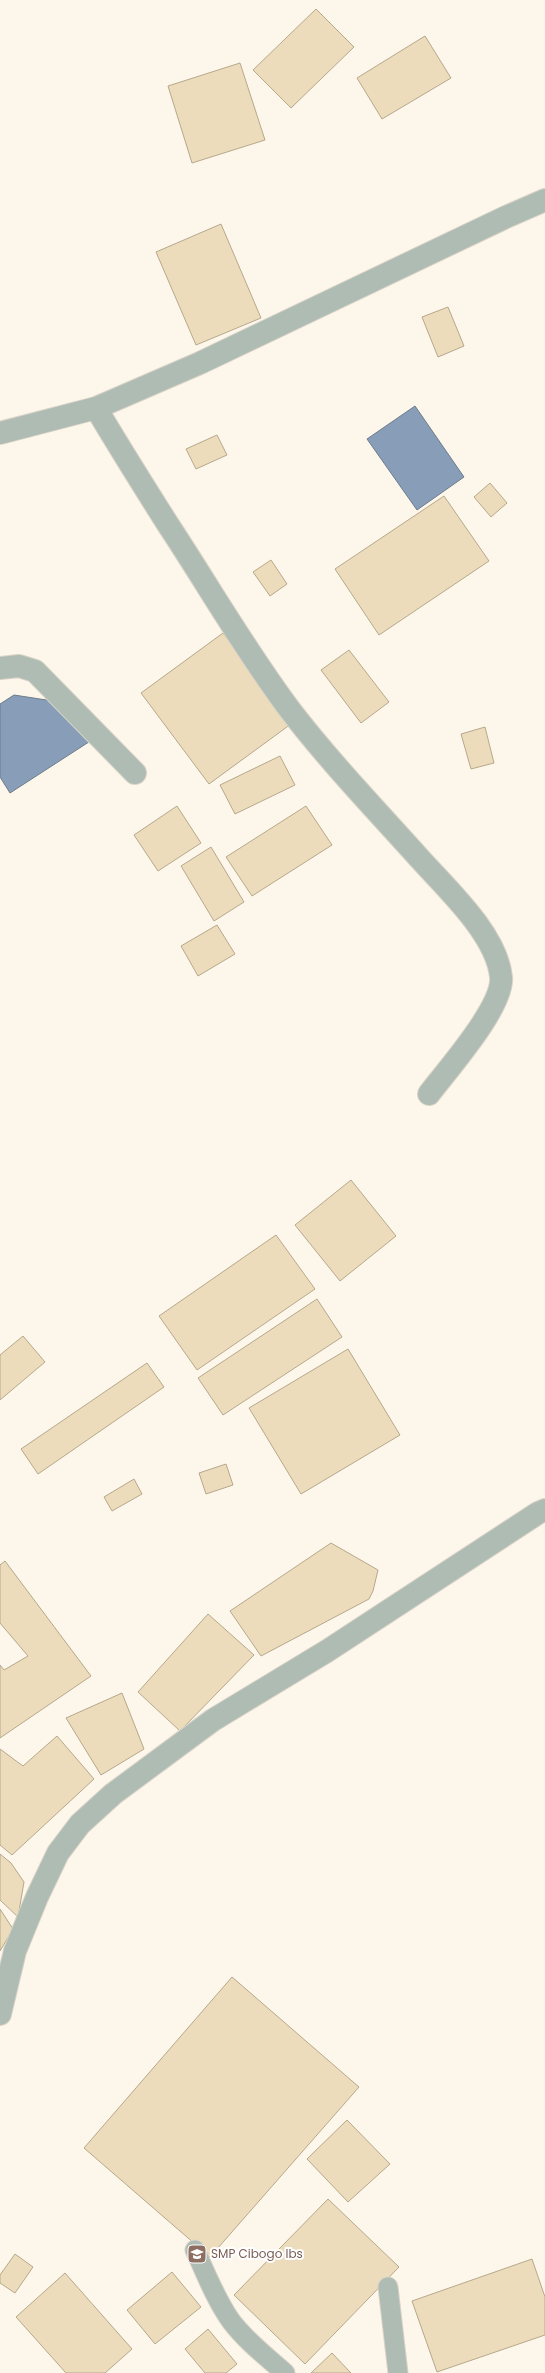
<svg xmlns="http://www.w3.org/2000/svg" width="545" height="2373" viewBox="0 0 545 2373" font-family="Poppins,sans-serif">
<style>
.water{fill:#879db8;stroke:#6e7c8c}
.building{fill:#ecdcbc;stroke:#b6a88b}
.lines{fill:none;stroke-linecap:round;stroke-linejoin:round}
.service-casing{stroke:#d9d3c7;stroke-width:21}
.minor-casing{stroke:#d9d3c7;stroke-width:24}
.service{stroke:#aebcb4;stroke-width:19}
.minor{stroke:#aebcb4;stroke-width:22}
.labels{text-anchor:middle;stroke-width:4;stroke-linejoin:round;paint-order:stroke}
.education-label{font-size:12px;fill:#785e54;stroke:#fff;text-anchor:start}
</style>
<rect width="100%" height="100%" fill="#fdf7eb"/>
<!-- water -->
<path class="water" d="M415,406l49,71 -47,33 -50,-71z
M14,695l39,6 42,37 -85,55 -10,-16v-73z"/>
<!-- building -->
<path class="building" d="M316,9l38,38 -63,61 -38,-38z
M425,36l26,42 -69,41 -25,-41z
M240,63l25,77 -73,23 -24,-77z
M221,224l40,94 -65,27 -40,-93z
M448,307l16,39 -26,11 -16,-40z
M217,435l10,20 -31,14 -10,-20z
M490,483l17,20 -16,14 -17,-20z
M444,496l45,65 -110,74 -44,-66z
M271,560l16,24 -17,12 -17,-24z
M223,633l68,91 -82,60 -68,-91z
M349,650l40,52 -28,21 -40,-53z
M485,727l9,36 -23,6 -10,-35z
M280,756l15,29 -60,29 -15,-29z
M177,806l24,37 -43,28 -24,-36z
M306,806l26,39 -80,51 -26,-39z
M211,847l33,55 -30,19 -33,-55z
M217,925l18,29 -37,22 -17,-30z
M351,1180l45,56 -56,45 -45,-56z
M276,1235l39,54 -118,81 -38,-54z
M317,1299l25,38 -119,78 -25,-37z
M23,1336l22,26 -45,38v-45z
M348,1349l52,86 -99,59 -52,-86z
M147,1363l17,24 -126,87 -17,-25z
M226,1464l7,21 -27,9 -7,-21z
M134,1479l8,15 -30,17 -8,-14z
M331,1543l47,27 -5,21 -4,8 -108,57 -31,-45z
M5,1561l86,115 -91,62v-73l4,5 24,-14 -28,-33v-58z
M208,1614l46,41 -74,76 -42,-39z
M122,1693l22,56 -43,26 -35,-57z
M57,1736l37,43 -82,76 -12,-10v-96l23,17z
M0,1854l11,9 13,19 -6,35 -18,-17z
M0,1909l13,20 -13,22z
M232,1977l127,110 -149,170 -126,-109z
M347,2120l43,44 -42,38 -41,-43z
M328,2199l71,68 -94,97 -71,-69z
M15,2254l18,13 -18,26 -15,-10v-8z
M532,2259l13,38v38l-108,37 -25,-71z
M172,2272l29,35 -46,37 -28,-34z
M65,2273l67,76 -27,24h-39l-50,-56z
M208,2329l29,35 -11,9h-21l-20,-24z
M332,2353l19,20h-40z"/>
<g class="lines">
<!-- service casing -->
<g class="service-casing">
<path id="service" d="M195,2250c11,24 21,50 36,71 15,20 36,36 54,52
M388,2287l10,86"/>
</g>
<!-- minor casing -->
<g class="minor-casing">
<path id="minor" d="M96,408c23,39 47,77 71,115 41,62 78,127 123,187 40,52 87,101 131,150 27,30 76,75 80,117 3,29 -53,92 -72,117
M0,433l96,-25 104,-45 306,-146 39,-17
M0,668l19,-2 16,5 100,102
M0,2014l15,-63 22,-54 21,-44 22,-29 33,-30 100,-74 114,-69 211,-138 7,-3"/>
</g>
<!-- service -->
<use href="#service" class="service"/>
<!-- minor -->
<use href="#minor" class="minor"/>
</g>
<!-- icons -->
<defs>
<g id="school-square" transform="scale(1)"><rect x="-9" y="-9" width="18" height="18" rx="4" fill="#8d6e63" stroke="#fff"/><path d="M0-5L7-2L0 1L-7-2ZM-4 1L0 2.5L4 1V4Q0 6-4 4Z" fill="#fff"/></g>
</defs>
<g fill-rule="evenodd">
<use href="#school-square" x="197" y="2254"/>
</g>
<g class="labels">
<!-- education labels -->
<g class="education-label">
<text x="211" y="2258">SMP Cibogo Ibs</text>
</g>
</g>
</svg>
